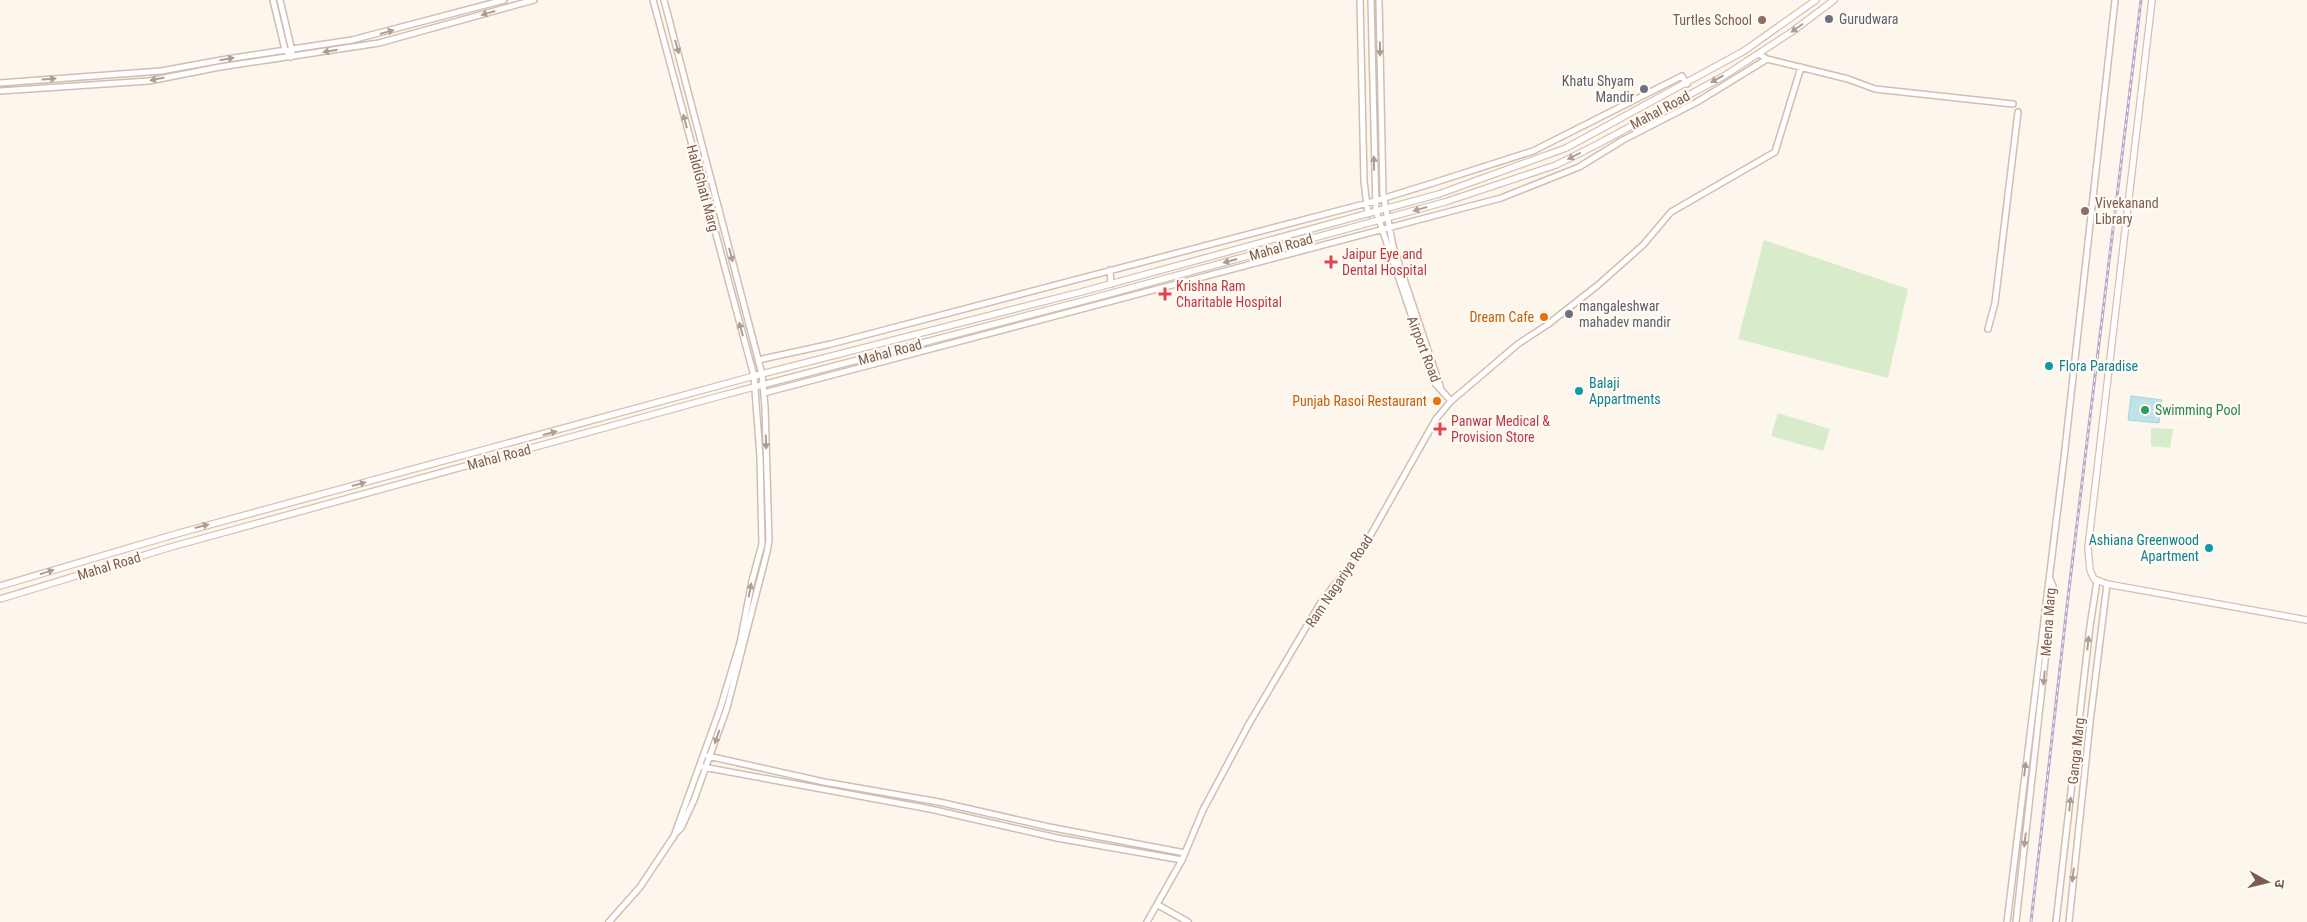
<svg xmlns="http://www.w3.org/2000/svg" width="2307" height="922" viewBox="0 0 2307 922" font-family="'Roboto Condensed','Noto Sans Devanagari',sans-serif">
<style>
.green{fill:#d8ecc9}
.water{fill:#bfe3e8;stroke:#a5d3da}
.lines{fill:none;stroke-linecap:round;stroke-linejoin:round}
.tertiary-casing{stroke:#d1beb0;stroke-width:8}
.secondary-casing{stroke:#d6c0b0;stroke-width:8}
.tertiary{stroke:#fff;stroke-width:5}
.secondary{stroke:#fff;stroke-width:5.5}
.rail-casing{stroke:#b9a8c9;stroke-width:3}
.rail{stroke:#fffaf3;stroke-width:1;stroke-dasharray:4;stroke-linecap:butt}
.oneway{fill:#af9d94}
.worship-dot{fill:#6b7280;stroke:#fffaf3;stroke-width:2}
.education-dot{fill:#8d6e63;stroke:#fffaf3;stroke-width:2}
.health-dot{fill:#e0444e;stroke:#fffaf3;stroke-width:2}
.food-dot{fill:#e8710a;stroke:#fffaf3;stroke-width:2}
.culture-dot{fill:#0f9aa8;stroke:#fffaf3;stroke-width:2}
.leisure-dot{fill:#2e9e5b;stroke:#fffaf3;stroke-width:2}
.labels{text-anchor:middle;stroke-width:4.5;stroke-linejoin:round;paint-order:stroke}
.worship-label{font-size:14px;fill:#5b616d;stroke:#fffaf3;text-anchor:start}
.education-label{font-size:14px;fill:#785e54;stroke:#fffaf3;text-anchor:end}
.street-label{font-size:14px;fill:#7a5c4d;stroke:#fffaf3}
.health-label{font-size:14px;fill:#be3a42;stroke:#fffaf3;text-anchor:start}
.food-label{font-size:14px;fill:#c56008;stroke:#fffaf3;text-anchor:end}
.culture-label{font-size:14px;fill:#0d838f;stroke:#fffaf3;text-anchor:start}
.leisure-label{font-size:14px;fill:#27864d;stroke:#fffaf3;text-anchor:start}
</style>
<rect width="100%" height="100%" fill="#fdf6ec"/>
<!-- green -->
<path class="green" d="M1764,240l144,49 -20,89 -150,-39z
M1778,413l52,16 -7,22 -52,-15z
M2151,428l22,1 -3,19 -19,-2z"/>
<!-- water -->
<path class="water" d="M2131,396l31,4 -3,23 -31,-3z"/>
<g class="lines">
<!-- tertiary casing -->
<g class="tertiary-casing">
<path id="tertiary" d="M273,0l12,50 6,7
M280,0l12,51
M664,0l98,374 3,33 4,133 -2,12 -40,156 -33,92 -13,28 -5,5
M1360,0l4,181 4,33
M1379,0l4,194 10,52 48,143
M1759,54l8,5 81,20 27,10 138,15
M0,83l161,-12 66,-12 125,-19 152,-40
M0,91l149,-10 71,-14 159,-24 155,-43
M1110,270l1,14
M1988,329l7,-26 23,-191
M758,360l73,-16 544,-143 61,-19 97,-31 149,-75 5,8
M764,393l737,-195 78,-31 44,-27 74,-38 70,-43
M1451,401l67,-57 29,-19 51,-40 45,-40 28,-33 104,-60 26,-85
M708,756l116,26 115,20 110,25 136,26
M703,767l227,42 127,29 125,22
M1158,905l30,17
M609,922l31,-35 34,-51 46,-127 20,-66 12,-62 10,-37 -2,-87 -6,-81 -101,-376
M1147,922l35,-62 21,-50 47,-88 71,-120 40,-50 75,-133 15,-18 -17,-19 -58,-171 -5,-211
M2007,922l57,-464 51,-458
M2016,922l35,-315 2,-21 -3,-7
M2056,922l34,-296 7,-45
M2069,922l21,-200 17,-138"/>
</g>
<!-- secondary casing -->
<g class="secondary-casing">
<path id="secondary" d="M2152,0l-64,548 2,22 4,9 13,5 200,36
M0,586l176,-52 578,-158 327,-84 358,-98 127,-46 178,-97 72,-51
M0,599l171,-52 549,-151 374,-98 351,-96 111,-37 40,-20 128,-69 69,-45 41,-31"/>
</g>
<!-- tertiary -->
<use href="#tertiary" class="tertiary"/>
<!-- secondary -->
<use href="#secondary" class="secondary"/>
<!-- rail casing -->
<g class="rail-casing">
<path id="rail" d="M2031,922l38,-333 72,-589"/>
</g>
<!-- rail -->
<use href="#rail" class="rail"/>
</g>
<!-- one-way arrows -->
<defs><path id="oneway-solid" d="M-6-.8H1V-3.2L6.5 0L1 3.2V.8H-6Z" transform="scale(1.25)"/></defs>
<g class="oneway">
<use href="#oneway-solid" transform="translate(488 13) rotate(164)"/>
<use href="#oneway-solid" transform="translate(1797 28) rotate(145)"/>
<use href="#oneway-solid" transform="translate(387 32) rotate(-16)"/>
<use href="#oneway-solid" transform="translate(677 47) rotate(75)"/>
<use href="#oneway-solid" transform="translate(1380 49) rotate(89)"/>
<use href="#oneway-solid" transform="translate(330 51) rotate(171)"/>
<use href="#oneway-solid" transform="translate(227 59) rotate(-10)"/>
<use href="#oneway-solid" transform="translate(49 79) rotate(-4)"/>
<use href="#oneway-solid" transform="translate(157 79) rotate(168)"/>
<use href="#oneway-solid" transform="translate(1717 79) rotate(151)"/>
<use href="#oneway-solid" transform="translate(685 121) rotate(-105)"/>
<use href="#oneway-solid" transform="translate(1574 156) rotate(153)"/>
<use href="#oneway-solid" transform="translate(1374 163) rotate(-91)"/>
<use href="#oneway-solid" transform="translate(1420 209) rotate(164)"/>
<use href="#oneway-solid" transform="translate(731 255) rotate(75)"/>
<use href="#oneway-solid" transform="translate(1230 261) rotate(165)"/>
<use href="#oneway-solid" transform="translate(741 329) rotate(-105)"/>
<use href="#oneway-solid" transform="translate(550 433) rotate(-15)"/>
<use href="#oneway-solid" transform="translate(766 442) rotate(88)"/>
<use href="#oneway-solid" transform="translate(359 484) rotate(-15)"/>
<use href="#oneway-solid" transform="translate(202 526) rotate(-15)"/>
<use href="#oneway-solid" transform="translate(47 572) rotate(-17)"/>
<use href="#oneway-solid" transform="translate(750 590) rotate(-79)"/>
<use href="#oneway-solid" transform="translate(2088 643) rotate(-84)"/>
<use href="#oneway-solid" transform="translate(2044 678) rotate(96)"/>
<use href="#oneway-solid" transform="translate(717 737) rotate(109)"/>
<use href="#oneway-solid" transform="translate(2025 769) rotate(-83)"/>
<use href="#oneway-solid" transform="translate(2070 804) rotate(-84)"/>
<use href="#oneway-solid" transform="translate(2025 840) rotate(97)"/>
<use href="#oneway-solid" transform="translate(2073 875) rotate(96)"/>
</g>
<!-- markers -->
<g class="worship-dot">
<circle cx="1829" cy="19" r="5"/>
<circle cx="1644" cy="89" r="5"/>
<circle cx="1569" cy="314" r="5"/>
</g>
<g class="education-dot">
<circle cx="1762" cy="20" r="5"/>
<circle cx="2085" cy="211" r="5"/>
</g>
<g class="health-dot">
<path d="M1328.5 254.5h5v5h5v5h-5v5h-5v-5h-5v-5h5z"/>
<path d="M1162.5 286.5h5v5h5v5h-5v5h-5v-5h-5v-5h5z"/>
<path d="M1437.5 421.5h5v5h5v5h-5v5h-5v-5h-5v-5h5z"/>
</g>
<g class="food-dot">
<circle cx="1544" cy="317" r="5"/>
<circle cx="1437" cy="401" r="5"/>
</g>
<g class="culture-dot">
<circle cx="2049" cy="366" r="5"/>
<circle cx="1579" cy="391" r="5"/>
<circle cx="2209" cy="548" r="5"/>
</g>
<circle class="leisure-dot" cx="2145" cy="410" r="5"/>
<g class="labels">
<!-- worship labels -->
<g class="worship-label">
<text x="1839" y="24">Gurudwara</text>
<text x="1634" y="86" text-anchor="end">Khatu Shyam<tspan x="1634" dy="16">Mandir</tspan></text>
<text x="1579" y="311">mangaleshwar<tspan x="1579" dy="16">mahadev mandir</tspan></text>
</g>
<!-- education labels -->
<g class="education-label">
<text x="1752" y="25">Turtles School</text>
<text x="2095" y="208" text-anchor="start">Vivekanand<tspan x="2095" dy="16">Library</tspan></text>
</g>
<!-- street labels -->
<g class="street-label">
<text transform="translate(1660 110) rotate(-28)" y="5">Mahal Road</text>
<text transform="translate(703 188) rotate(75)" y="5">HaldiGhati Marg</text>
<text transform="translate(1281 247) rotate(-16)" y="5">Mahal Road</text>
<text transform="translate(1424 349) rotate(69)" y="5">Airport Road</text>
<text transform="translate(890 352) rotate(-15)" y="5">Mahal Road</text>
<text transform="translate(499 457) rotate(-15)" y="5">Mahal Road</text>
<text transform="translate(109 566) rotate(-17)" y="5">Mahal Road</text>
<text transform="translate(1339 581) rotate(-56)" y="5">Ram Nagariya Road</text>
<text transform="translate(2048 622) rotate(-86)" y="5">Meena Marg</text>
<text transform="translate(2076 751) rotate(-84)" y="5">Ganga Marg</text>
</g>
<!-- health labels -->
<g class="health-label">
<text x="1342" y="259">Jaipur Eye and<tspan x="1342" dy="16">Dental Hospital</tspan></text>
<text x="1176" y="291">Krishna Ram<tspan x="1176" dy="16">Charitable Hospital</tspan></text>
<text x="1451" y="426">Panwar Medical &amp;<tspan x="1451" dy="16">Provision Store</tspan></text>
</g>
<!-- food labels -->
<g class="food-label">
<text x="1534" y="322">Dream Cafe</text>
<text x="1427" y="406">Punjab Rasoi Restaurant</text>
</g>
<!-- culture labels -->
<g class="culture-label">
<text x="2059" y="371">Flora Paradise</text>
<text x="1589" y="388">Balaji<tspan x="1589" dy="16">Appartments</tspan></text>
<text x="2199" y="545" text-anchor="end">Ashiana Greenwood<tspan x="2199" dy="16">Apartment</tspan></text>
</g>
<!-- leisure labels -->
<g class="leisure-label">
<text x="2155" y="415">Swimming Pool</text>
</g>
</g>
<!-- north arrow -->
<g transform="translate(2267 882) rotate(98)" stroke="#fffaf3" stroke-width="4" paint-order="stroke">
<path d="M0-4L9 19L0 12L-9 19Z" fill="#7a5c4d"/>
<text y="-8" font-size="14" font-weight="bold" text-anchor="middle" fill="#7a5c4d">उ</text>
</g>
</svg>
